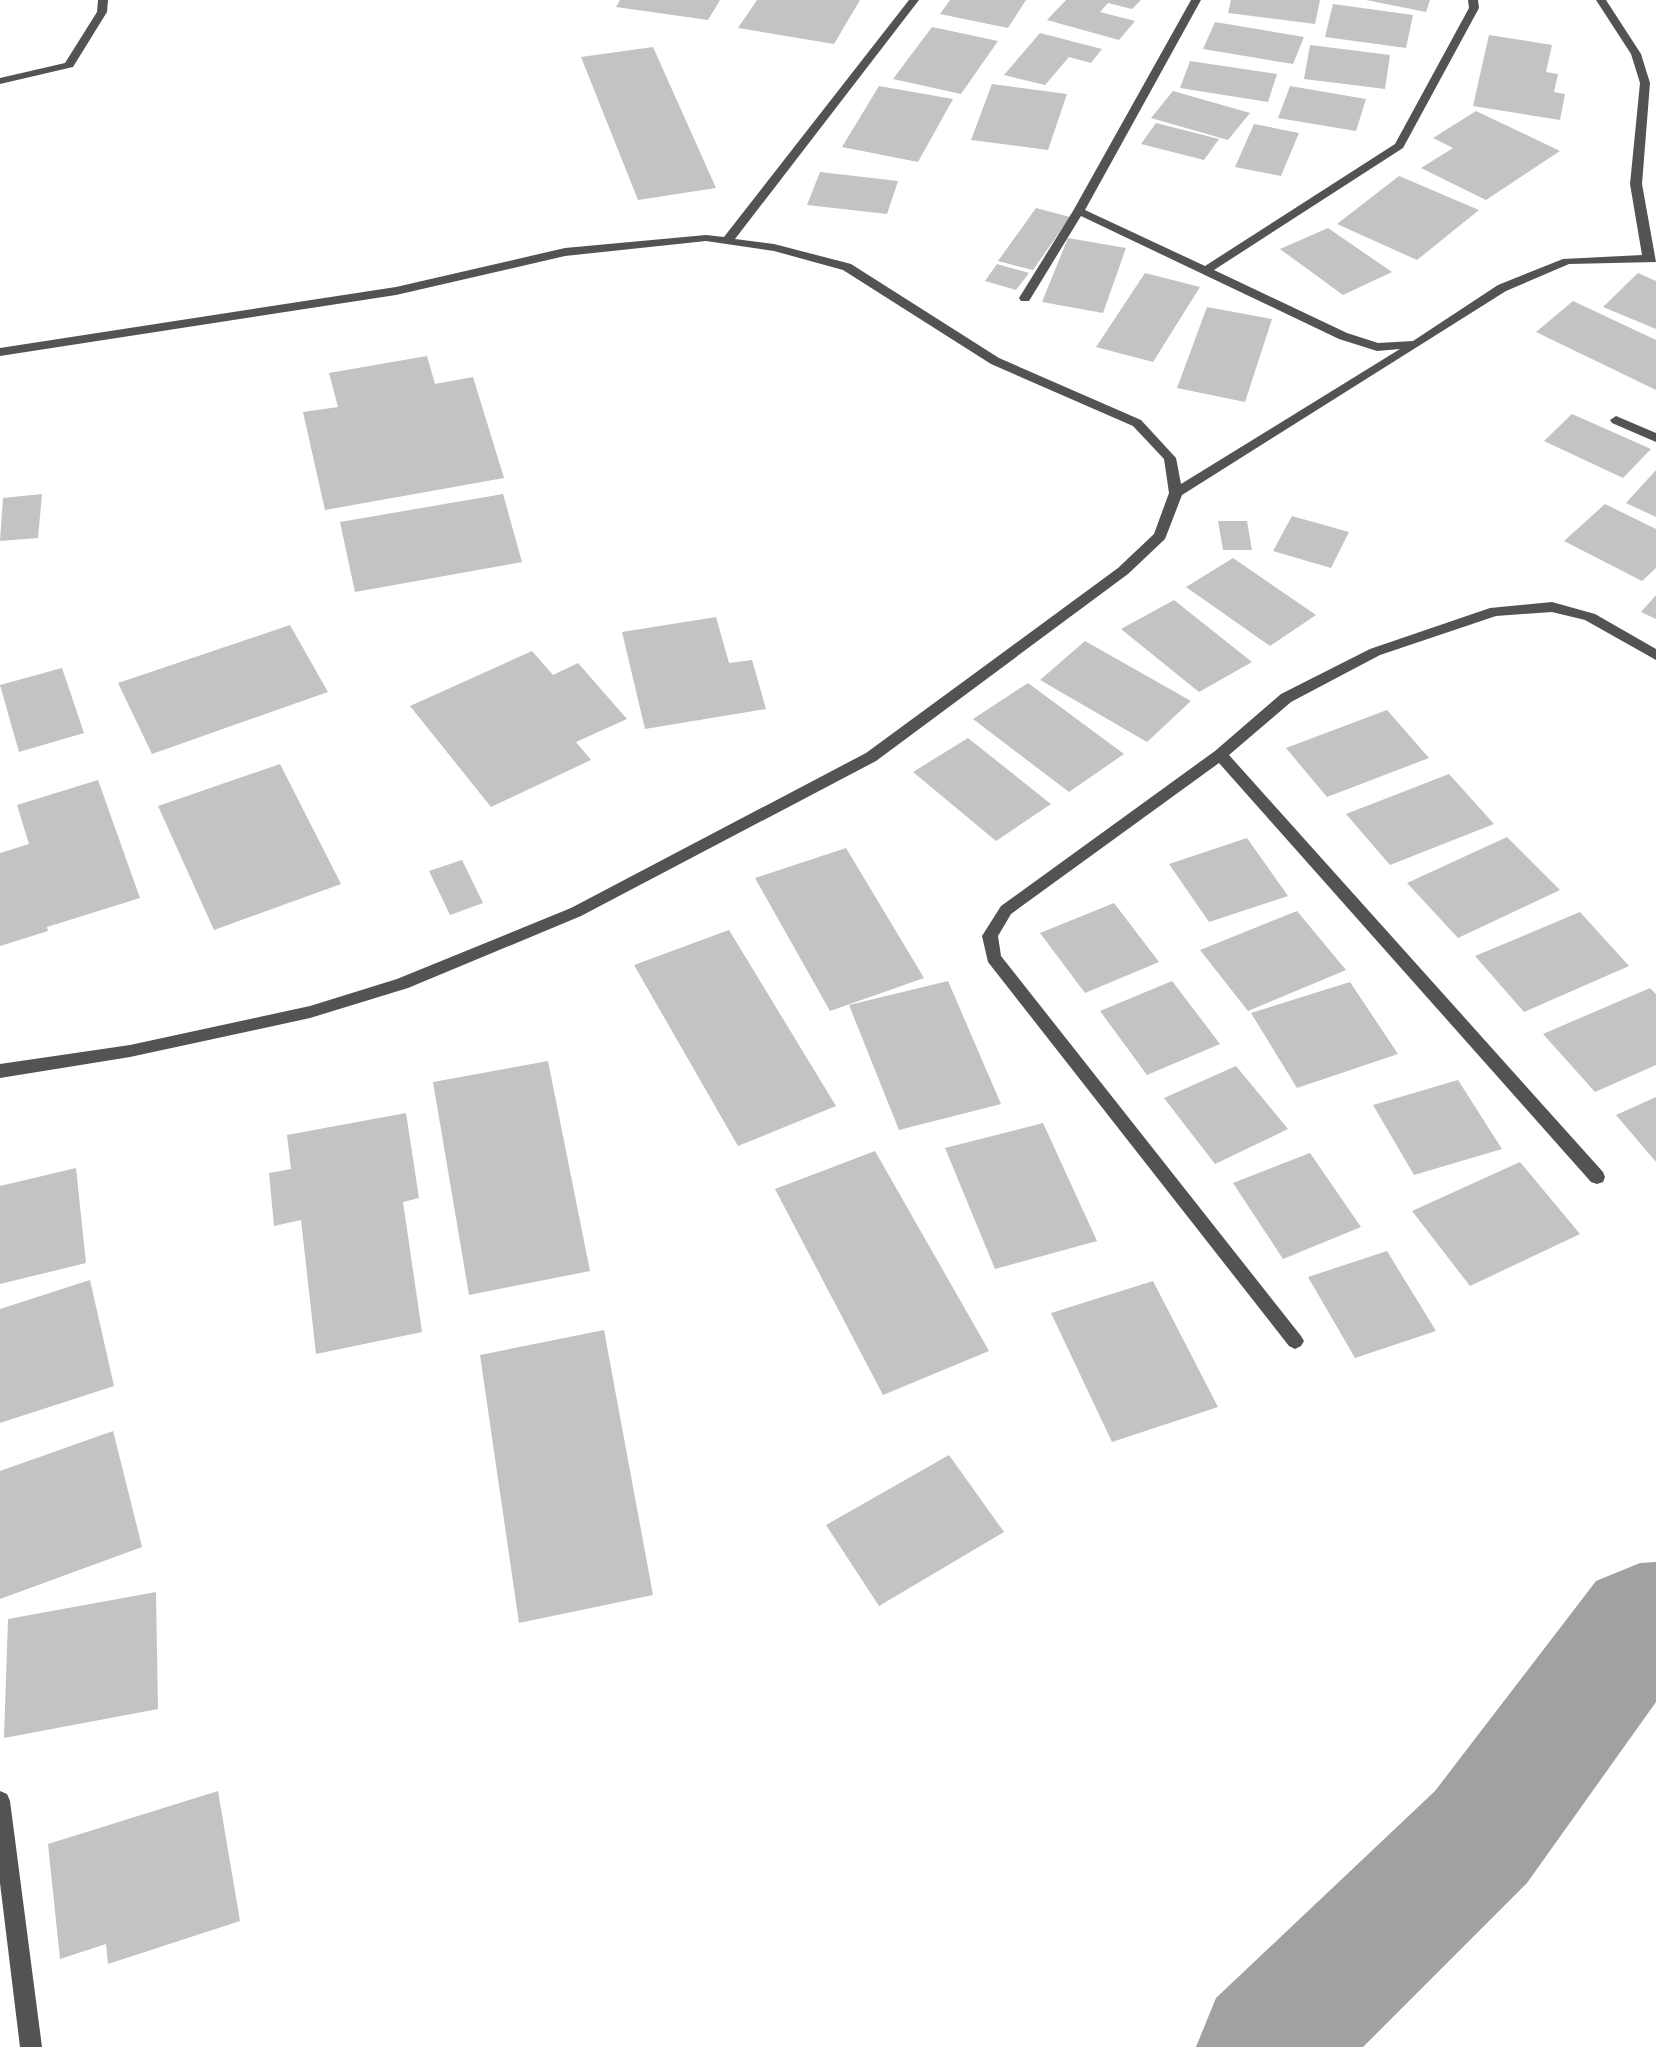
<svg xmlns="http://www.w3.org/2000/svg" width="1656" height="2047" viewBox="0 0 1656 2047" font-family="'PT Sans',sans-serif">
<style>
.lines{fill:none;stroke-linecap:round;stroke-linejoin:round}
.river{fill:#a1a1a1;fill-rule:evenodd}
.building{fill:#c3c3c3}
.street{fill:#535353;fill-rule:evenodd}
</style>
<rect width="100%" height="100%" fill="#fff"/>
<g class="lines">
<!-- river -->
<path class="river" d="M1656,1562v140l-129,181 -164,164h-167l20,-49 219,-207 161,-210 44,-18z"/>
</g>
<!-- building -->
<path class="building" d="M620,0h100l-12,20 -92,-13z
M757,0h103l-26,44 -96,-16z
M950,0h76l-18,28 -68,-14z
M1066,0h75l-9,9 -24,-6 -8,9 35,9 -16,19 -72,-20z
M1231,0h89l-5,24 -87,-11z
M1366,0h64l-4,12z
M1333,4l80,11 -7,33 -81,-11z
M1215,22l89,15 -11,27 -90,-15z
M932,27l66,14 -37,53 -68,-15z
M1040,33l62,16 -11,14 -22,-6 -24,28 -41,-10z
M1489,35l63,10 -6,27 12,2 -4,18 11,2 -5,26 -87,-14z
M1310,45l80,10 -5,34 -81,-10z
M653,47l63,141 -78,12 -57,-143z
M1190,61l87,13 -9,28 -88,-14z
M992,84l75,10 -19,56 -77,-10z
M879,86l74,13 -35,63 -76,-15z
M1290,86l76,13 -10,32 -78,-13z
M1173,91l77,22 -22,27 -77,-22z
M1476,111l84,40 -74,49 -65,-32 32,-20 -20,-10z
M1156,123l63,16 -15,21 -63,-16z
M1254,124l45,9 -18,43 -46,-9z
M820,172l78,9 -11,33 -80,-9z
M1399,176l80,34 -62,50 -80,-36z
M1036,208l34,9 -37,53 -35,-9z
M1328,228l64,44 -49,23 -63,-46z
M1068,238l58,10 -23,65 -61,-11z
M997,264l32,9 -13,17 -31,-9z
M1145,273l55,14 -47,75 -57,-15z
M1638,273l18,8v48l-53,-22z
M1573,301l83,39v50l-120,-58z
M1207,307l65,12 -27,83 -68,-14z
M427,356l8,28 38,-7 31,101 -179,32 -22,-98 35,-5 -9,-34z
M1572,414l79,35 -28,29 -79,-37z
M1656,470v47l-30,-14z
M42,494l-4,44 -38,3 3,-43z
M503,494l19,68 -167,30 -15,-70z
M1605,504l51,25v39l-14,13 -78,-40z
M1292,516l57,16 -18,36 -58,-17z
M1218,521h29l5,29h-29z
M1233,558l83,57 -46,31 -84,-59z
M1656,595v24l-15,-7z
M1174,600l78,62 -53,30 -78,-63z
M716,617l13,46 23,-3 14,49 -121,20 -23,-97z
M290,625l38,67 -176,62 -34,-71z
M1085,641l106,60 -44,41 -107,-62z
M532,651l21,24 25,-12 49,56 -51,23 15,18 -100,47 -81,-101z
M62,668l22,65 -65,19 -19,-67z
M1028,683l96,71 -55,38 -96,-73z
M1387,710l42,48 -102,39 -41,-49z
M968,738l83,66 -55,37 -83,-69z
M280,764l61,120 -127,46 -56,-124z
M1449,774l45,50 -104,41 -44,-51z
M98,780l42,118 -93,29 1,4 -48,15v-93l29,-9 -12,-39z
M1507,837l53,53 -102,48 -51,-55z
M1247,838l41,58 -79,26 -40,-58z
M846,848l78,130 -94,33 -75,-133z
M462,860l21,43 -33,12 -21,-44z
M1114,903l45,59 -74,31 -45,-60z
M1297,911l49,59 -98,41 -48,-61z
M1580,912l49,54 -105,46 -49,-56z
M729,930l107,176 -98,40 -104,-181z
M948,981l53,123 -102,26 -50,-125z
M1172,981l48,63 -73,31 -47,-64z
M1350,982l48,72 -101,34 -46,-75z
M1650,988l6,6v71l-61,27 -52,-58z
M548,1061l42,210 -121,24 -36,-213z
M1236,1066l52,63 -73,35 -51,-66z
M1458,1080l44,69 -88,26 -41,-70z
M1656,1097v65l-40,-47z
M406,1113l13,85 -16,4 19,130 -106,22 -15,-134 -27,6 -5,-53 22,-4 -4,-34z
M1043,1123l54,118 -102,28 -50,-121z
M875,1151l114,200 -106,44 -108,-206z
M1310,1153l51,74 -78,32 -50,-76z
M1520,1162l60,72 -110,52 -58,-75z
M76,1168l10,95 -86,21v-98z
M1387,1251l49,80 -81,27 -47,-81z
M90,1280l24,106 -114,37v-114z
M1153,1281l65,126 -106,35 -61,-129z
M604,1330l49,265 -134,28 -39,-268z
M113,1431l29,116 -142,52v-128z
M949,1455l55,77 -125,74 -53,-81z
M156,1592l2,117 -154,29 4,-119z
M218,1791l22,130 -132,43 -2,-20 -46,15 -12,-115z"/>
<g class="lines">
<!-- street -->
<path class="street" d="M98,0h10l-1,12 -34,55 -73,17v-6l65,-15 32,-51z
M909,0h10l-184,239 39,5 77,20 148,94 142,62 35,38 5,26 219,-135 -23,2 -38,-12 -258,-123 -52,85h-8l-2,-3 54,-87 118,-211h10l-116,210 120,56 190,-122 74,-136 -1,-8h10l1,8 -76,140 -189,122 133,63 31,10 35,-2 85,-56 65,-26 79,-4 -12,-71 10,-101 -9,-29 -35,-54h10l35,54 9,29 -8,101 14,78 -87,2 -63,27 -324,204 -17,44 -37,35 -252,187 -295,155 -173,72 -98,30 -180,39 -130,21v-14l130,-19 180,-39 87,-27 174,-71 295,-155 252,-185 36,-34 15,-41 -5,-34 -31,-33 -142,-62 -148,-94 -69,-19 -68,-10 -141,15 -169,39 -396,61v-8l396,-61 169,-39 141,-13 18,2z
M1616,416l40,17v9l-44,-19 -2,-3z
M1552,602l43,12 61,35v11l-71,-40 -33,-8 -56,4 -116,39 -89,47 -62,53 374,417 2,5 -2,5 -6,2 -6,-2 -372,-419 -208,151 -13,22 3,20 300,380 3,5 -3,5 -6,3 -6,-3 -301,-384 -6,-26 19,-30 214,-155 66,-57 89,-45 120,-41z
M0,1791l7,3 3,7 32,246h-22l-20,-164z"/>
</g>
</svg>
